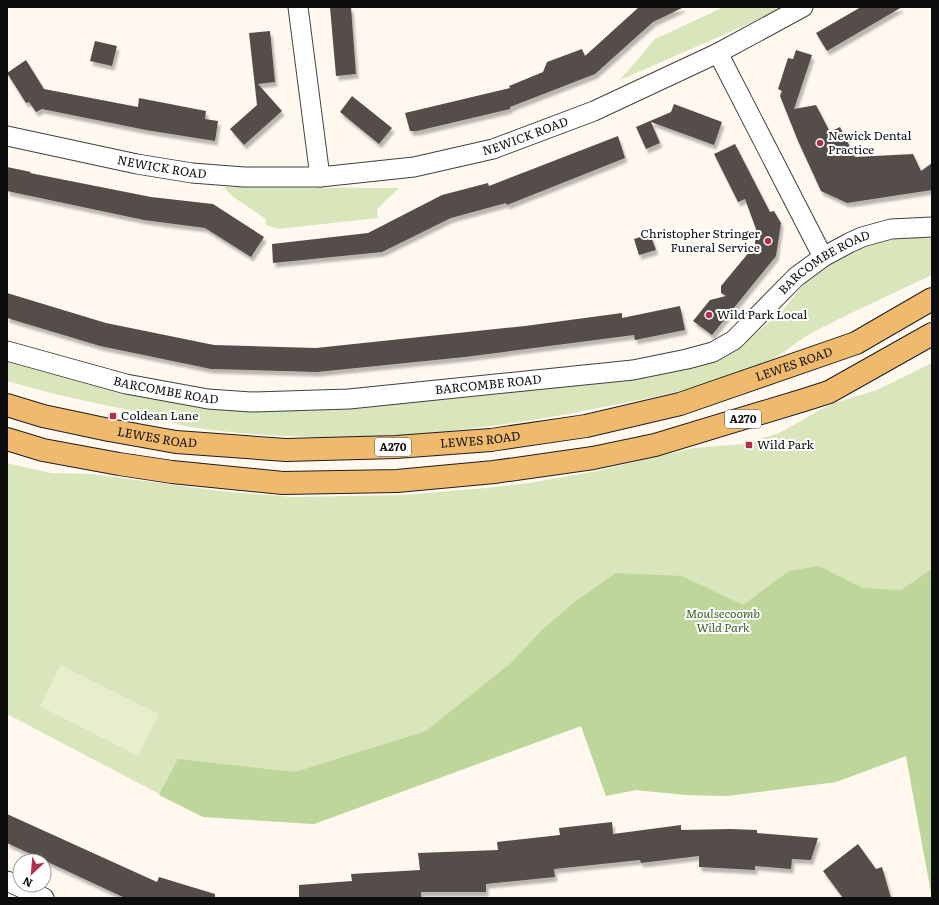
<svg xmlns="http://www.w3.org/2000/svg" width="939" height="905" viewBox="0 0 939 905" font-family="Literata,serif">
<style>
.green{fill:#d9e6bb}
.forest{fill:#bfd69b}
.pitch{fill:#e8eecc}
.building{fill:#554d4a;filter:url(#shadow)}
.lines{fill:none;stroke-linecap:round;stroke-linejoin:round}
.minor-casing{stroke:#404040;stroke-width:21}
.primary-casing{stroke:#1e1e1e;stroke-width:24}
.minor{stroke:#fff;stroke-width:19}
.primary{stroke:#efba6e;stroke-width:22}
.poi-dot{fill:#b42f4c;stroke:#fff;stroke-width:1.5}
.labels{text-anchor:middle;stroke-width:4;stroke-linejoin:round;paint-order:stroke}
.shield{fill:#fff;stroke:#565656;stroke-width:1}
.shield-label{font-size:11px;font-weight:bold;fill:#0d0d0d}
.street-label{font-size:12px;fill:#0d0d0d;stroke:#fff}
.poi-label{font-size:12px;fill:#0d0d0d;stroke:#fff;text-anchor:start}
.park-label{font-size:12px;font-style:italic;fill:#3a6122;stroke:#fff}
</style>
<defs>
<filter id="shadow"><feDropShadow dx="2.5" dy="4.5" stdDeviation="1" flood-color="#0004"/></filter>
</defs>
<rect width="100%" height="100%" fill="#fef8ef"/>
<!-- green -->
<path class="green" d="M724,7h63l-167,73 35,-41z
M224,187l175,1 -22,21 1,9 -100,11 -12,-4v-6l-34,-23z
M932,234v41c-38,18 -76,35 -113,54 -19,9 -35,25 -53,34 -52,23 -112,34 -168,45 -131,27 -275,39 -408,19 -18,-3 -34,-11 -51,-15 -45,-9 -88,-18 -132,-31v-22l221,50 72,2 70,-4 136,-15 223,-40 23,-15 30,-26 28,-34 18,-15 49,-22z
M932,363v535l-26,-142 -70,26 -109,14 -40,-1 -51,-5 -30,6 -25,-70 -267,98 -111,-7 -196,-103v-251l44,10 41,1 128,17 73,6 110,-2 83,-7 43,-5 68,-12 97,-23 50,-4 35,-11 52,-29 46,-14z"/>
<!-- forest -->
<path class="forest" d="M819,566l44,22 38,2 31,-21v329l-26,-142 -70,26 -109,14 -40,-1 -51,-5 -30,6 -25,-70 -267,98 -111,-7 -44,-22 19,-36 117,13 131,-41 85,-68 32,-34 34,-29 39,-27 66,3 61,29 46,-34z"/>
<!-- pitch -->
<path class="pitch" d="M61,665l98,49 -21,42 -98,-50z"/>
<!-- building -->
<path class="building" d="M330,7h21l5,67 -20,2z
M639,7h45l-31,15 -58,52 -85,33v2l-93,22h-7l-5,-18 105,-25 -1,-2 34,-14 4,-10 35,-13 3,7z
M861,7h41l-75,44 -11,-18z
M270,31l5,51 -17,2 24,27 -38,34 -14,-16 27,-24 -8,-72z
M95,41l22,5 -5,20 -22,-5z
M796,50l16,5 -18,54 22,-4 14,27 10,-5 15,30 58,-3 8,17 11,-8v27l-85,13 -26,-12 -23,-50 -18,-45 2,-5 -4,-2 10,-31 5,1z
M26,60l18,29 94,18 1,-9 67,13 -1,8 13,2 -3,20 -69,-11 -104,-21 -6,3 -7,-10 -3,1 -19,-30z
M352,96l40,32 -13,16 -39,-32z
M674,104l48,18 -8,23 -63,-23 9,21 -14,6 -10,-22 35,-15z
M618,136l7,22 -118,47 -1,-2 -55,15 -69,34 -109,11 -1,-19 96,-11 74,-38 46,-12 1,3z
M735,144l35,68 4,-1 7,12 -5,33 -64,79 -19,-14 17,-21 16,-4 -5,-3v-7l34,-41 1,-16 -11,-30 -7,3 -24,-48z
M7,167l24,5 -1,1 121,24 62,7 51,33 -13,20 -46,-29 -61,-8 -137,-29z
M650,234l6,16 -17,5 -5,-16z
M7,293l99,30 108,22 102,3 209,-22 97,-13v5l58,-12 5,24 -50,10 -1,-5 -169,22 -148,15 -106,-3 -111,-23 -93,-28z
M7,814l150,68 2,-5 56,17v4h-90l-118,-55z
M612,822l1,12 68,-9v5l50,-1 26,1v3l61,5 -7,22 -19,-1 -1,10 -36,-3v4l-56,-3v-11l-58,7 -1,-3 -86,9 1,8 -69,7v8h-65v6h-122v-13l53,-4 -1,-7 69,-4 -2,-17 80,-3 -1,-8 63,-7 -1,-7z
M858,844l18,25 6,-2 9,31h-48l-20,-27z"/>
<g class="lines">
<!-- minor casing -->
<g class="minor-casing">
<g id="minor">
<path d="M298,7l22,170"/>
<path d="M718,53l105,204"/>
<path id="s1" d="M7,136l130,28 55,9 52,4h76l94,-10 79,-18 101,-38 124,-58 85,-46"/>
<path id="s2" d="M7,351l119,33 82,15 43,3 98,-3 284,-29 54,-11 26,-7 21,-12 62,-63 27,-20 26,-14 13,-6 29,-8 41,-2"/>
<path d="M7,881l37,17"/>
</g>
</g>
<!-- primary casing -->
<g class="primary-casing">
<g id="primary">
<path id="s3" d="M7,405l36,11 66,14 67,12 110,8 110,-3 95,-7 95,-14 94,-22 176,-61 76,-44"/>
<path d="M7,439l36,11 76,14 53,8 111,11 114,-2 97,-9 99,-14 62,-13 149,-45 25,-8 103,-58"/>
</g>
</g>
<!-- minor -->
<use href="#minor" class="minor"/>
<!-- primary -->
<use href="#primary" class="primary"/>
</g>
<!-- markers -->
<g class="poi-dot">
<circle cx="820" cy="143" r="4"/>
<circle cx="768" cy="241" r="4"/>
<circle cx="709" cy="315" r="4"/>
<rect x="109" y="412" width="8" height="8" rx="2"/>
<rect x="745" y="441" width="8" height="8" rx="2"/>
</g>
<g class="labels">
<!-- shield labels -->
<g class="shield">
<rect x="725" y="410" width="36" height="18" rx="3"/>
<rect x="375" y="438" width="36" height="18" rx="3"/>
</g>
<g class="shield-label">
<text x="743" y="423">A270</text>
<text x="393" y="451">A270</text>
</g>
<!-- street labels -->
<g class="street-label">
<text dy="4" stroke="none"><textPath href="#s1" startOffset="527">NEWICK ROAD</textPath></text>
<text dy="4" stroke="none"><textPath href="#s1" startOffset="158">NEWICK ROAD</textPath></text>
<text dy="4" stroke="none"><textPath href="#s2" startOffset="860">BARCOMBE ROAD</textPath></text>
<text dy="4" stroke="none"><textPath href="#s3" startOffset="802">LEWES ROAD</textPath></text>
<text dy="4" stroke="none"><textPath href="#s2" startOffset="488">BARCOMBE ROAD</textPath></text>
<text dy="4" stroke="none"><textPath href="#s2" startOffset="164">BARCOMBE ROAD</textPath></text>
<text dy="4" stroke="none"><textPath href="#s3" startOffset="154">LEWES ROAD</textPath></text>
<text dy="4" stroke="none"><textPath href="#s3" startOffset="478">LEWES ROAD</textPath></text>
</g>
<!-- poi labels -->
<g class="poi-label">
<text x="828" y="140">Newick Dental<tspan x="828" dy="14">Practice</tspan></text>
<text x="760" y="238" text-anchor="end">Christopher Stringer<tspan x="760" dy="14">Funeral Service</tspan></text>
<text x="717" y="319">Wild Park Local</text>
<text x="121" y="420">Coldean Lane</text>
<text x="757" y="449">Wild Park</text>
</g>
<!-- park labels -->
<g class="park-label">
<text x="723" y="618">Moulsecoomb<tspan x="723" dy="14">Wild Park</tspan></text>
</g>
</g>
<!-- border -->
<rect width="939" height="905" fill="none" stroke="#0d0d0d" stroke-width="16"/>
<!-- north arrow -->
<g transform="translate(32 873) rotate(206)"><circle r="19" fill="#ffffff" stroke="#9e9e9e"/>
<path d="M0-3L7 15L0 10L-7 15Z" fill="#b42f4c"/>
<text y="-6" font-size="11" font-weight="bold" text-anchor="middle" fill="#0d0d0d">N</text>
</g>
</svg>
